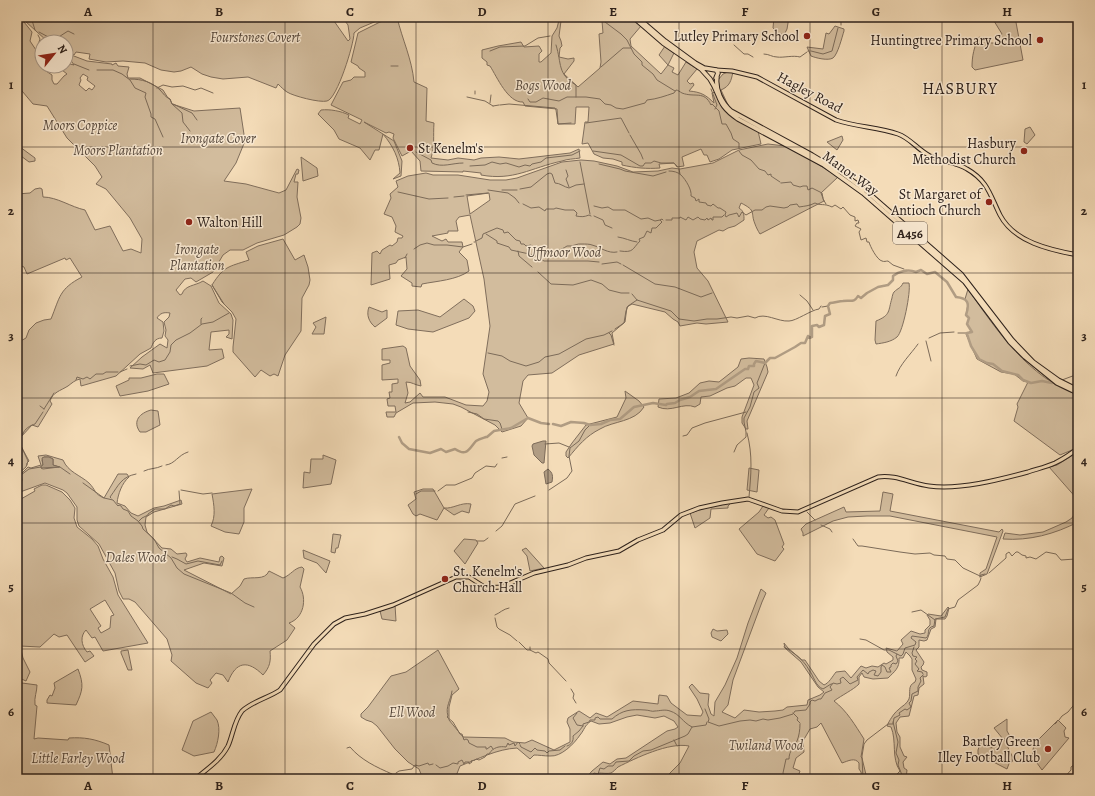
<svg xmlns="http://www.w3.org/2000/svg" width="1095" height="796" viewBox="0 0 1095 796" font-family="Alegreya,serif">
<style>
.green{fill:#d2bc9d;stroke:#806e5c;fill-rule:evenodd}
.water{fill:#b09c83;stroke:#7c6b59}
.lines{fill:none;stroke-linecap:round;stroke-linejoin:round}
.stream{stroke:#7c6b59;stroke-width:1}
.river{stroke:#b09c83;stroke-width:2.5}
.major-casing{stroke:#2d211b;stroke-width:5}
.highway-casing{stroke:#2d211b;stroke-width:5.5}
.major{stroke:#f4dcb8;stroke-width:3}
.highway{stroke:#f4dcb8;stroke-width:3.5}
.grid{fill:none;stroke:#2d211b;stroke-width:1;stroke-opacity:0.55}
.poi-dot{fill:#8f2418;stroke:#f8e8d1;stroke-width:1.5}
.labels{text-anchor:middle;stroke-width:3;stroke-linejoin:round;paint-order:stroke}
.shield{fill:#f8e8d1;stroke:#6a5d52;stroke-width:1}
.shield-label{font-size:13px;font-weight:bold;fill:#2d211b}
.poi-label{font-size:14px;fill:#2d211b;stroke:#f8e8d1;text-anchor:end}
.park-label{font-size:14px;font-style:italic;fill:#56483c;stroke:#f8e8d1}
.street-label{font-size:14px;fill:#2d211b;stroke:#f8e8d1}
.quarter-label{font-size:16px;letter-spacing:1px;fill:#2d211b;stroke:#f8e8d1}
.neatline{fill:none;stroke:#2d211b;stroke-width:1.5}
.grid-label{font-size:13px;text-anchor:middle;font-weight:bold;fill:#2d211b}
</style>
<rect width="100%" height="100%" fill="#f4dcb8"/>
<filter id="stains"><feTurbulence type="fractalNoise" baseFrequency=".005" numOctaves="4"/><feColorMatrix values="0 0 0 0 .2 0 0 0 0 .09 0 0 0 0 .02 0 0 0 .5 -.17"/></filter>
<radialGradient id="worn" r=".72"><stop offset=".6" stop-color="#630" stop-opacity="0"/><stop offset="1" stop-color="#630" stop-opacity=".3"/></radialGradient>
<!-- green -->
<path class="green" d="M17,17h3l12,15 -2,9 12,18v7h2l-1,3 9,6v5l2,4h3l7,-8 3,-2 -10,-8h9v-3l8,2 -4,-6 -4,-1v-5l21,8 25,3v1l4,-2 2,3 11,1 -2,7 1,4h12l23,12 5,8 2,1 2,5 22,7 46,-3 5,33 -9,22 -12,18 22,3 33,9 7,-3 11,-21 2,1 -1,4h-2l-2,8h4l-1,15 4,21 -1,6 -3,3 -13,8 -27,8 -14,7h-13l-7,5 -10,17 -17,10 -5,-4 -6,1 -9,11 4,5 2,-1c3,-9 13,-8 21,-13l8,5 8,17 12,11 2,6 -1,19 -6,-2 3,-3v-4l-18,2 -2,18 13,-1 2,9 -17,8 -54,7 -3,-8 -7,4 -13,-1 12,-11 18,-13 7,4 1,-8 -3,-4 1,-6 -2,-8 5,-5 1,-4c-6,-1 -10,0 -13,5l6,4 1,9 -2,7c-7,0 -9,5 -11,10l-11,6 -24,22 -35,10 -1,-7c-5,1 -8,4 -12,7 -8,5 -15,6 -18,15l2,3 -14,23 -6,-2 -11,12 -1,3v4l8,17 -2,6 -9,8 2,-13 -2,-5v-114l9,-5 3,-8 7,-7 8,-3 7,-1c9,-22 8,-30 31,-42l-12,-19 -4,2 -1,-2 -38,16 -3,-7 -7,-3v-70l13,-1 5,-4 5,-1 2,1 1,8c14,0 28,10 42,13l10,20 15,-4 13,25 8,-2 10,4 1,-14 -12,-21 -24,-29 -10,-5 6,-7 -7,-11 -28,-28 -20,-32 -14,-2 -16,-19zM83,74l5,3 -1,3 8,6 -3,4 -3,-2 -3,3 -7,-6 2,-5 -1,-2z
M28,17h306v4l14,20 2,-2 -2,-14 -6,-8h34l3,3 -19,8 -6,5c0,11 -17,66 -27,68 -7,2 -34,-5 -40,-9 -3,-2 -6,-5 -9,-8l-2,4 -28,-11 -25,2 -12,-2 -9,-3 -11,-7 -10,4 -7,1 -13,-2 -16,-7 -22,-2 -17,1 -17,-3 1,-5 -14,-2 -2,3 -8,-5v-8l-19,-1 -22,-20z
M397,17c5,22 15,42 17,65l13,6 -1,33 8,2c-1,13 1,23 -3,35l17,2 10,-2 16,2 7,-2 18,-1 20,2 51,-6 9,-4 1,9c-6,1 -13,1 -18,3 -32,7 -48,20 -81,14v-2l-18,-2v1l-42,-1 -1,-10 -9,-10 -9,5 -9,-18 1,-4 -5,-2 -3,1 -22,-11 30,19 8,20 -1,15 -8,3 7,-6c-1,-15 -7,-27 -17,-39l-4,16h-4l-5,10 -10,-12 -21,-9 -5,-9 -16,-16 3,-4c9,-1 20,1 28,5l-1,3 12,6 2,-4 -31,-15 12,-23 8,-2 3,-3h11v-5l-6,-4 -1,-2 -7,-4 7,-29 22,-11z
M609,17h22l10,9 -11,13 1,7 30,28 7,-9 -9,-10 6,-9 9,7 -6,12 6,3 -2,4 6,3 8,-13 11,7 -10,12 3,3 3,-1 1,2 -5,6c12,1 17,4 25,12l-2,-10 3,-1c8,24 22,28 43,39l3,13 -29,6 -13,9 -9,3 -3,-7h-3l-3,-6 -19,8 2,9 -7,1 -3,-4 -15,1 1,4c-13,1 -25,0 -38,-3v-3l-9,-3 -10,-1 -9,-4 -6,-11 -6,1 3,-22h3l1,-15h-13l-1,17h-17l-1,-15 -32,-3 -2,-4c-15,1 -26,-25 -33,-36l-3,-1v-3l-5,-4v-8l16,-4 23,-4 3,5 15,-1 3,5 -3,3v8h2l10,-9 1,-17 5,-8 2,-8 2,1 -2,15 2,5 1,5 -2,2 -1,9 9,2 6,-1v3l-10,13 14,13 22,-19 1,-6 -2,-28 4,-1 -1,-12 5,-1z
M774,17h15l-2,12 -3,6 -6,-2 -5,-5z
M1002,17h13l8,43 -48,10 -3,-3c0,-11 2,-20 7,-30l12,6h4l7,-9 -8,-13z
M835,26l9,3v2c-2,6 -6,23 -11,27 -5,3 -17,0 -22,-2l-4,-9 16,2 3,-16 3,1z
M728,72h5c-2,9 -3,14 -12,18l7,15 -8,-14 -2,-11 5,-6z
M1030,127l5,8 -8,9 -3,-2 1,-13z
M842,136l1,4 -6,10 -10,-8z
M768,144l17,2 31,17 22,14 -17,16 3,8 -64,33c-2,-3 -4,-7 -5,-10 -5,-12 2,-13 -14,-21l-2,5c5,3 5,7 5,12l-9,6 -7,2 -5,3 -4,-1 -22,11 -3,11 3,16 11,13 20,41 -22,2 -9,-1 -17,3 -2,-4 -5,-3 -8,-7 -33,-8 -5,3 -2,15 -13,11 2,11 -35,11 -27,18 -24,2 -5,6 -4,22 9,15 -7,8 -19,6 -7,-7 -34,-18 -8,-3 -18,-2 -22,1 -17,10 -2,4h-7l-1,-5h10l-1,-6h-7l-1,-7 3,-1 -1,-6h3v-8l6,-1v-4l-16,1v-15l8,-2v-3h-8v-11l21,-3 3,2 4,18 10,14 1,6c-6,-1 -9,-4 -15,-4l2,11 -3,10 5,-1 10,-9 3,4h22l21,8 17,1 4,-5 2,-9 -6,-18 7,-48 -6,-47 -14,-64 -11,2 -3,4 2,10h-10v2l-16,3 10,5 4,-2 2,3h14l1,5 -4,5 8,8 2,11c-12,9 -32,10 -47,13l-1,3 -9,-1v-3l-11,-7 6,-7 -1,-12 -8,3 -2,3 -7,2 1,14 -19,6 1,-32 5,-2 3,3 2,-4 8,-5 2,1 5,-4 1,-4h4l1,-2 -8,-4 1,-6 -4,-9 -8,-3 7,-16 -1,-4 8,-7 -2,-6 12,-5 18,-3 7,2h25l32,5h16l11,-2 45,-16 19,-2 13,1 23,5 16,6 25,-1 14,-3 8,1 33,-6 26,-13zM489,193l1,7 -20,14 -3,-18z
M17,146l3,1 15,11v3l-6,1 -12,-9z
M301,157l16,11 1,8 -15,5z
M283,239l12,21 9,-5 4,12 2,13 -1,5 -7,13 -1,33 -16,24 -7,21 -4,-2 -4,2 -9,-6 -6,7 -22,-25v-5l3,-28 -4,-7 -10,-10 -10,-17c12,-19 16,-18 37,-25l-3,-8 12,-6z
M903,283h6c2,9 -6,49 -12,54 -6,5 -14,6 -21,7l-1,-4 1,-19c15,-6 12,-10 16,-23 0,-1 1,-5 2,-6 4,-4 7,-4 9,-9z
M968,289c29,42 61,89 110,106v49l-6,6 -12,5 -46,-34 4,-14 -1,-3 11,-22 -5,-1 -9,-7 -13,-2 -24,-13 -11,-25 5,-3 -4,-7 2,-6 -3,-3 2,-11 -3,-5z
M464,299l9,7 2,5 -6,7 -36,14 -25,-3 -12,-4 2,-14 20,-1 22,7z
M369,307l13,5 5,-2v8l-12,9c-6,-5 -9,-12 -6,-20z
M326,317l-2,17h-12l4,-7 -3,-4z
M749,358l15,1 3,8 1,5 -21,49 1,8h-2l-4,-6v-6l12,-32 -3,-7h-5l-11,8 -8,2 -17,8 -9,1 -1,7 -5,3c-12,-5 -24,6 -37,0l1,-8 17,-1 13,-5 11,-10 9,-2 10,1 19,-15 3,-8z
M157,374h7l5,10 -21,7 -28,5 -4,-10 13,-6v-2h12z
M625,391l14,10 5,6c-9,15 -31,14 -44,22 -14,7 -22,17 -32,29l-2,-2v-4l6,-9 14,-18 31,-8 9,-19z
M151,410l7,1 2,14 -14,7h-6c-8,-11 0,-19 11,-22z
M46,455l17,5c5,12 17,15 26,23 7,7 5,11 15,15l14,-24h9l2,3c-7,6 -11,17 -12,26l8,3 6,7 7,3 16,-8 10,-2 17,-6 1,4 -28,8 -8,5 -1,8 2,7 15,16 9,1 6,5 9,-1 1,2 -2,4 2,3 13,-4 19,4 1,-5 2,-1 2,2 -2,8 -18,-3 -20,7 47,24 9,-8 4,-7c8,-3 21,2 25,-8l14,7c8,-3 11,-10 19,-11l2,2 -4,18c7,12 4,31 -11,36l6,5 -8,12 -17,11c1,10 0,16 -7,24 -15,-15 -27,-14 -35,7l-5,-7 -7,-2 -6,7 2,3 -4,5 -12,-5 -25,-22 1,-6 -5,-16 -32,-37 -6,-3h-6l-4,-8 -4,-18 -16,-29 -20,-18 -2,-6v-13l-10,-14 -4,-3 -18,-7 -25,9 -1,-1 3,-11 -1,-6 7,-7 3,1 10,-3 -3,-9zM44,457h5l4,2v6l6,2 -16,2 -2,-1 2,-3 -1,-5z
M323,455l13,5 -5,24 -28,4 1,-16 6,1 1,-14h12z
M1073,455l5,2v43l-29,-33 8,-2z
M749,468l10,2 -2,22 -10,-2z
M42,485h4l16,7 8,8 5,8 -1,10 3,9 15,12 6,7 5,13 10,18 5,18 30,48 -45,8 -8,-14 -3,1 -6,-8c-6,6 -5,15 1,22l3,-1 4,5 -9,6 -18,-27 -8,2 -5,-3 -14,13 -20,-1 3,12 7,14 -4,9 -9,-4v-171h2l2,-7 14,-8 -1,-2zM105,600l9,15 -3,1 -1,12 -9,5 -3,-5 3,-2 -11,-17z
M252,489l-8,19v14l-5,12 -14,-2 -14,-6c5,-10 3,-21 1,-32z
M423,489h10l11,19c9,1 17,-6 27,-4l-2,9 -7,-2 -8,4 -10,-7 -7,12 -17,-6 -4,2 -3,-2 -5,-9 8,-6 -2,-7z
M883,492l10,2 -3,17 109,21 3,-3 1,2 -16,43 -7,3v-4l6,-4 11,-32 -107,-21h-23l-19,1 -15,4 -30,15v-3l-2,-4 5,-5 38,-17 2,5 34,-1z
M731,503l-3,3v2l-17,1 -1,9 -15,10 -5,-15 19,-6z
M763,506l6,2 -5,7 4,3 3,-1 4,3 9,24 -2,3 2,2 -9,12 -18,-7 -18,-25 20,-17z
M1078,507v15c-23,12 -49,19 -75,17l2,-6 15,2 23,-3 23,-10 6,-4z
M333,534l8,1 -3,13h-2l-1,5 -4,-1z
M464,539l12,1 2,3 -13,21 -11,-13z
M526,548l18,20 -14,3 -3,-15 -5,-6z
M303,550l27,11 -4,12 -9,-10 -13,-5z
M761,589l5,4 -4,9 -29,78 -5,25 -6,7 13,6 9,-8 15,2 16,-1 8,-1 4,-3 20,-2 1,-5 12,-5 4,-3 -6,-5 -17,-25 -16,-14 -1,-5 4,5 14,12h3l14,21 5,4c5,-2 8,-8 12,-13l9,-1 6,7 10,-12 5,2 6,-2 6,1 6,-4 2,1 7,-4v-3l-6,-5 -1,-4 11,3 6,-7 -2,-4 10,-9 9,3 5,-1v-3l5,-5v-5l-3,-5 1,-1 13,2 7,-9 1,1 -2,8 -2,3h-9l-1,8 -4,2 -4,11 -3,1 -5,-1v7l-3,3 8,12 -1,3 -2,2 1,3 5,2v4l-2,1 -2,-1 1,8 -5,4 -1,7 -4,1 -5,20 -9,1 -4,6 1,9 3,5v10l4,9 3,1 -4,5 1,6 3,2 -1,9h-9l-1,-4 4,-4c-9,-13 -3,-30 -9,-44l-4,-1c2,-5 7,-13 11,-16 4,-4 9,-6 11,-11 2,-7 -2,-13 6,-17l1,-3 -4,-9v-11l-2,-3 -4,-4 -3,6h-4c1,10 -5,14 -11,20l-15,1 -9,-2 -2,-4 -3,4v7c-6,6 -17,11 -25,17 13,10 21,24 30,38l-3,18 1,1 5,21h-5l-1,-7 -2,-3v-6c-4,-6 -11,-2 -17,0l-21,-40 -4,4 -7,2 -7,12 1,11 -8,6 -3,10 7,3 -3,8h-133l16,-16 9,-17c-20,-4 -53,12 -71,21 -2,2 -5,5 -7,6 -3,1 -9,0 -13,0l3,4 -3,2h-13l7,-8 11,-9 7,2 7,-5 9,-1 41,-27 8,-2 3,-2 -4,-6 -10,-5 -9,2 -18,-3 -10,2 -17,6 -11,1 -8,-3c-7,5 -6,8 -11,14 -6,9 -19,22 -30,21 -6,0 -11,-1 -16,-1l-4,4 -13,-11c-20,1 -39,11 -57,18l-4,10 9,3h-42l-4,-10 -11,-7 -13,-13 -18,-23 -5,-4 -6,-2 -5,-3v-3l7,-7 23,-31 15,-4 32,-22 21,39 -7,6 -3,12v13l14,17 42,1 8,4 12,1 7,-3 22,10 16,-8v-13l-3,-7 1,-4 11,-7 11,7 6,-5 11,4 26,-16 25,3 1,-9 8,1 4,7 16,12 14,1 2,-4 -6,-13 -8,-12 3,-3 8,9 9,1 -1,11 3,9 3,2 1,-14 10,-17 12,-27 11,-35z
M395,605l1,16 -14,-2 -2,-8z
M713,629l4,2 10,-1 1,4 -7,7 -9,-4 -1,-4z
M128,650l4,20h-4l-7,-17v-2z
M78,669c6,16 5,21 -2,36l-29,-2v-3l3,-5 2,1 3,-8 -1,-5z
M17,681l5,2 15,2c0,7 -3,12 -2,20l2,1 -3,33 4,-1 30,2 1,-2c15,-1 26,1 40,7l4,34h-96z
M211,712c2,3 4,5 6,8 4,9 1,23 -3,32l-20,4 -12,-6 11,-29z
M1007,719v12l4,7 -7,1 9,19 -1,4 -2,-1 -3,8 -29,-15v-4l3,-9 10,7 12,-9 -9,-11z
M1058,720l8,8 -2,3 1,6 4,1 -27,32 -10,-14 2,-12z"/>
<!-- water -->
<path class="water" d="M543,441h3l-2,22h-2l-8,-8 -2,-9 1,-2z
M49,457l4,2v6l7,2 -19,1v-2l2,-1 -1,-7 2,-1z
M548,469c5,4 5,7 4,13l-6,2 -2,-12z"/>
<g class="lines">
<!-- stream -->
<path class="stream" d="M31,17l4,13
M82,21l2,-4
M605,22l16,12 6,6 7,14 8,8v3l11,9 4,6 18,11
M841,25v-8
M39,32l15,8 14,-9 6,3
M38,35l2,4 -1,3
M556,45c6,19 1,29 20,40v12
M734,45l10,9h4l5,3
M490,51l10,-4 25,-1 13,-8 12,-2
M808,51h1
M811,51l12,3 9,-3 6,-23
M764,54c5,0 8,3 13,3 6,1 16,-2 23,0l7,-5
M74,64l15,6
M391,66h7
M601,67l22,-19h8
M97,70h16l9,4 8,6 5,8 11,5 -1,4 6,17v3l4,2 8,18
M130,79c12,0 22,3 30,11 4,4 5,7 10,9l2,5 10,9 1,9 7,9
M157,88l6,-3 9,2 11,-1 12,4 6,-2 12,5
M711,89l6,16 -2,4
M475,91v3
M467,97l18,4 8,5
M528,99l2,3h6l7,-4 16,3 8,-4h19l14,2 5,5 6,1 5,3 7,1 22,-6 2,-3c10,-1 18,-4 27,-7l2,-3c2,0 4,2 6,3 13,5 22,-3 29,12l1,-1 7,7 3,13h4l5,9 2,6 6,4v5
M490,103l1,-8
M173,104l19,9 5,7
M500,105l9,-1 46,4 1,2 2,14 13,-1
M493,106l6,-1
M586,123l35,-5 8,15
M630,135l11,19 2,5
M593,151l28,4 19,11h3l2,-3h6l3,-2 7,2h13l4,4
M739,151l3,4 9,5 8,9 6,2 3,4 3,-1v2l9,6
M416,152l15,8 1,3c10,5 20,0 31,0
M580,162l10,52
M599,164l21,5 5,2 28,5 13,-4
M470,166l15,-1 7,-3 8,2 6,-1 13,4 6,-2 5,1 2,-2 9,-2 5,-4 26,-3 8,-4
M679,169l1,5
M566,170l2,6 -2,3 3,8
M669,171c4,0 9,1 12,4 5,5 11,15 10,21l4,2 1,3 3,-2v3l7,1 1,2 4,1 2,-2 5,4h2l6,4 -1,3 1,2 3,-2 8,-2 2,4 3,-5 4,3 9,-5h7l4,-3 4,-1 14,2 4,-1 2,-2 7,-1 2,3c6,-1 10,-1 16,-4 6,3 9,0 17,4l3,-2 6,4 2,-2 7,8 5,2v4l3,-1 1,3h-2l-2,3 6,3 -2,3 2,8 5,-2 1,4h2c1,4 8,18 13,19 2,1 4,0 6,0l5,4 11,4
M781,183l10,-1 2,3 7,2 3,-1h4l1,4 4,-2 10,5 1,5
M520,189l11,-2 16,-13 3,-1 2,1 3,9c5,0 9,4 14,5l7,-3 8,-1
M488,190l20,3 7,5 4,5
M502,190h15
M398,192l31,7 19,-1
M466,195l22,-2
M454,197l10,-1
M823,199l3,5
M523,204l8,4 8,-1 6,4 1,-2h8l2,-1 9,2h9l3,3 -1,3c6,1 8,1 13,-1l2,1
M594,206l8,2 6,-1 5,3h12l16,9 7,-1 7,3 5,-1
M594,216l9,4 2,5 7,3
M666,220h6v-2h8v-1l6,3 2,-3 5,3 5,-3 2,2 5,1 2,-2 1,2 3,-2 1,2h1v-3h9l2,-2
M486,234l11,7v2l12,4 2,3 23,5 10,6h44l11,1
M618,237c7,1 12,4 19,5
M476,241l6,-3 1,-4 14,-6 6,2 1,3 4,-1 8,8 4,1 1,3h3l2,2 5,-1c11,10 24,9 36,1 6,1 10,-3 15,-2 3,0 8,0 10,1 8,2 16,9 25,7
M474,242h1
M414,249l6,-4 7,-2 7,2h13l16,2 9,-3
M518,251l1,5 13,11
M620,251c14,2 12,-2 20,-10l-1,-2 5,-2 3,-6 4,2 1,-5h4l6,-6 -2,-2 2,-1 1,1
M405,258l2,-4
M602,264l15,-2 4,2
M623,265l32,19 20,3 26,10 11,-4
M906,270v1
M538,272l13,12 22,1 18,-5 11,4 7,6 12,3h8
M212,285l12,19
M632,294l5,6 34,11 8,8 15,2 13,-2h10l14,-2 6,1 11,-2 7,2c10,-6 23,4 34,3 7,0 22,-11 30,-12l2,-3
M800,295l7,6 6,9
M822,307l6,-1
M201,324v-5l1,-1
M615,329l9,-6 2,-12 2,-5 9,-6
M609,333l2,2 3,10
M958,333h9
M929,338l11,-5 14,-1
M926,341l5,20
M488,353l14,3 8,5 16,5 13,-4 6,-5 14,-3 27,-15 18,-4 8,-4
M130,366l10,-2 6,1 8,-5 5,2 6,-2 5,-8 1,-7 5,-5 14,-7 12,-9 11,-2 16,-9
M120,372l7,-3
M896,376c4,-12 15,-22 22,-32
M76,380l1,-3 6,2 4,-2 3,2 6,-5h7l3,-2h12
M1062,380l16,-6
M40,406l4,3
M44,409l10,-16
M468,412l9,2 7,5 14,2 2,2 2,6
M747,433c6,22 4,42 2,64
M683,436l4,-1 5,-7 13,-5 41,-11
M545,444l14,-1 10,4
M734,452l3,-7 9,-8v-5l-2,-10v-4l6,-11 4,-15 5,-4 -2,-5 8,-20
M502,458l5,-1
M27,465v-2l2,-2 -8,-15v-12h2c1,-5 8,-9 12,-10l8,-12
M166,465c9,-1 12,-10 22,-13
M60,467l10,7
M144,471c6,-3 12,-2 18,-5
M21,475l8,-6 12,-2
M17,478l4,-2
M83,483l21,15 9,2 5,6 1,-1 2,1 2,3 5,2 3,5 7,5 4,5 1,3 11,10 5,9 12,10 6,10 7,6 47,19 14,10 9,4
M181,490l22,4 9,-1
M549,490l18,-12 5,-7 -3,-15 1,-8 9,-7 6,-11 5,-5
M438,491l8,-6h9l17,-7 3,-5 11,-7 9,1 2,-3
M416,494l5,-3h14
M111,498l-1,-1c9,-12 11,-20 26,-23
M807,512l8,8
M139,521l3,-3 6,-3v-1l7,-5h10l6,-4 3,1 6,-2 -1,-13
M821,525l9,4 2,3
M496,531l6,-5 13,-22 20,-8
M853,539l5,7h4l38,6 15,2 15,-1 4,2 11,1 2,3 8,1 8,8 17,8
M477,541h7l4,-3
M172,557l5,2 9,5 12,-3 22,4 2,-4
M989,573l17,-15v-4l3,-2 3,4 4,-4h2l4,3 4,1v2l4,-1 6,2 10,-7 10,2 5,6 14,-1 3,-2
M980,577l1,-2 4,-1
M912,612l9,-2 14,10
M495,615c5,-2 8,-6 14,-7
M495,618l2,9 2,2 11,6 7,6
M860,639l6,1 18,10h5l8,4
M519,642l8,8h3
M530,647v3l6,3 2,-1 10,7 1,4 17,18
M784,647c9,5 20,13 25,23 5,6 6,16 14,19l8,-5h1
M914,647l-2,6 1,3 4,1 -2,2 2,2 -2,3 4,5 -2,2 5,1 1,2
M1078,688l-1,1 1,3
M571,689l3,5 -1,4 3,5
M452,691c-1,9 -7,16 -4,25l-1,1 6,5 7,12h2l2,6 2,-1 2,1 1,3 8,4h9v2h1l4,-3 2,3
M1078,695l-1,5 1,3
M705,709l4,10 -1,3 11,4 21,-5 10,-1 6,1 7,-2 5,1 12,-2 13,-4 2,-3 11,-1 4,-6v-2l2,-2 3,1 4,-2h2l4,-6 7,-3 -2,-3 3,-4 4,1 4,-1 -1,-4 3,-2 7,7 8,-4 -1,-3 6,-7 5,4 1,-2 4,-2 3,1 -2,4 4,1 3,-4v-5l1,-2 3,2 2,5h4l-2,-4 2,-1v-2l2,-2 3,1 2,-3 -2,-5 1,-2 4,2 2,-2 2,-6 10,-3 1,-3 -5,-4 1,-2 14,2c5,-4 -1,-10 8,-12l1,-7 10,-2 3,-8 7,-2 3,-7 20,-15 2,-4 1,-3
M577,713l-4,5 4,7 6,1
M793,713l5,5 -1,2 3,3
M1059,720l3,-4 6,-4 9,-11
M893,722l5,20 -2,11 3,7 -1,5 4,10 -1,4
M1055,724l2,-2
M674,740l3,6
M520,745l1,2 10,5 4,-4 2,2 8,1 2,2 2,-2 11,-1 5,-4
M567,746c4,-1 7,-5 6,-10l6,-5 4,-5v-2l6,-2 1,-2h5v-2l3,-1 2,2h12c10,-9 19,-10 33,-9 4,0 7,2 10,1 4,0 10,-2 15,0 10,3 12,11 22,16
M347,748l3,-1c11,13 26,20 42,27
M436,765l4,3 8,-2 5,-3 5,1v-2l4,-2 2,4 1,-2h4v2l3,-2 -1,-1 4,-1 1,-1 3,1 6,-3 2,-3h2c4,-7 11,-8 17,-7l2,-4 1,2 5,-2 1,3 3,-4 2,2
M396,773l3,-2 13,-2 3,-4 4,1 9,-3 1,2 4,-1
M589,779l5,-6 4,1 2,-6 4,1 4,-3h5l3,-4 13,-1 5,-5 9,-5 8,-1 34,-14 3,-2 4,-7 14,-2 1,-3
M780,779l4,-2 -1,-4 3,-14h3c0,-8 5,-12 8,-18 2,-5 3,-11 3,-17
M863,779l-1,-23 2,-12 3,-4 21,-16h5l1,-6 6,-3 -1,-2 6,-4 2,1 4,-3 -2,-4 2,-2 1,-7 6,-3v-4l3,-6 -1,-3 3,-3
M1063,779l8,-9v-3l7,-5"/>
<!-- river -->
<path class="river" d="M553,424l8,2 10,-4 13,1 6,2 11,-1 9,-4 10,-1 14,-12 19,-4 13,2 1,-1 8,-1 5,-3 10,-3 9,-6 17,-2 29,-20h3l1,-3h5v-2l2,-3 9,2 5,-5h5l20,-11 6,-4h4l3,-7 2,2 2,-1v-11l5,-1 2,2 5,-2 1,-9 5,-2 -2,-8 2,-3c4,0 9,-2 13,-2 8,-1 11,2 15,-5l3,2 6,-5 11,-6 10,-2 5,-5v-4c6,-5 15,-7 23,-4l5,-2 6,4 8,-2 12,10 9,15c12,1 14,6 10,18l3,3 -2,6 5,8 -5,1v1l4,12 8,13 8,4 6,1 9,7 16,4 5,5 8,3 11,-2 10,2
M399,437l3,6 7,6 21,4 11,-4 5,3 9,-3c12,8 14,0 21,-8 3,-2 7,-3 10,-4
M487,437l7,-6 17,-3 17,-10 13,5 8,1"/>
<!-- major casing -->
<g class="major-casing">
<path id="major" d="M716,70l16,1 25,6 79,43c20,7 42,7 62,14 12,4 20,16 32,22 12,6 26,6 37,13 21,12 23,26 33,46 14,27 50,35 78,40
M195,779c12,-10 26,-19 33,-33 5,-11 6,-25 14,-35 11,-10 26,-13 38,-21l34,-46 20,-20 11,-6 20,-4 28,-9 63,-28h13l17,11 15,-1 33,-14 34,-8 18,-7 33,-7 19,-11 25,-10 18,-15 18,-7 23,-5 26,-4 34,12 16,1 80,-35c17,-3 34,7 51,9 31,4 69,-6 99,-14 9,-3 18,-5 27,-9 8,-4 16,-9 23,-15"/>
</g>
<!-- highway casing -->
<g class="highway-casing">
<path id="highway" d="M633,17l30,26 38,26 9,10
M637,17l28,24 30,22 9,5 12,2 2,3 -2,5
M717,77c-2,13 5,26 14,34l81,44 30,18 23,17 96,84 51,66 21,22 25,18 20,10
M710,79c12,18 6,25 28,40l86,46 39,28 102,89 45,60 15,15 32,26 21,10"/>
</g>
<!-- major -->
<use href="#major" class="major"/>
<!-- highway -->
<use href="#highway" class="highway"/>
</g>
<!-- grid -->
<path class="grid" d="M153,17v762M285,17v762M416,17v762M548,17v762M679,17v762M810,17v762M942,17v762M17,147h1061M17,273h1061M17,398h1061M17,523h1061M17,649h1061"/>
<!-- markers -->
<g class="poi-dot">
<circle cx="807" cy="36" r="4"/>
<circle cx="1040" cy="40" r="4"/>
<circle cx="410" cy="148" r="4"/>
<circle cx="1024" cy="151" r="4"/>
<circle cx="989" cy="202" r="4"/>
<circle cx="189" cy="222" r="4"/>
<circle cx="445" cy="579" r="4"/>
<circle cx="1048" cy="749" r="4"/>
</g>
<g class="labels">
<!-- shield labels -->
<rect class="shield" x="893" y="222" width="34" height="22" rx="3"/>
<g class="shield-label">
<text x="910" y="238">A456</text>
</g>
<!-- poi labels -->
<g class="poi-label">
<text x="799" y="41">Lutley Primary School</text>
<text x="1032" y="45">Huntingtree Primary School</text>
<text x="1016" y="148">Hasbury<tspan x="1016" dy="16">Methodist Church</tspan></text>
<text x="418" y="153" text-anchor="start">St Kenelm's</text>
<text x="981" y="199">St Margaret of<tspan x="981" dy="16">Antioch Church</tspan></text>
<text x="197" y="227" text-anchor="start">Walton Hill</text>
<text x="453" y="576" text-anchor="start">St. Kenelm's<tspan x="453" dy="16">Church Hall</tspan></text>
<text x="1040" y="746">Bartley Green<tspan x="1040" dy="16">Illey Football Club</tspan></text>
</g>
<!-- park labels -->
<g class="park-label">
<text x="255" y="42">Fourstones Covert</text>
<text x="543" y="90">Bogs Wood</text>
<text x="80" y="130">Moors Coppice</text>
<text x="218" y="143">Irongate Cover</text>
<text x="118" y="155">Moors Plantation</text>
<text x="197" y="254">Irongate<tspan x="197" dy="16">Plantation</tspan></text>
<text x="564" y="257">Uffmoor Wood</text>
<text x="136" y="562">Dales Wood</text>
<text x="412" y="717">Ell Wood</text>
<text x="766" y="750">Twiland Wood</text>
<text x="78" y="763">Little Farley Wood</text>
</g>
<!-- street labels -->
<g class="street-label">
<text transform="translate(810 92) rotate(28)" y="5">Hagley Road</text>
<text transform="translate(851 173) rotate(36)" y="5">Manor Way</text>
</g>
<!-- quarter labels -->
<g class="quarter-label">
<text x="960" y="94">HASBURY</text>
</g>
</g>
<!-- margin -->
<rect width="1095" height="796" fill="none" stroke="#f4dcb8" stroke-width="44"/>
<!-- north arrow -->
<g transform="translate(54 54) rotate(60)"><circle r="19" fill="#f8e8d1" stroke="#a79888"/>
<path d="M0-3L7 15L0 10L-7 15Z" fill="#8f2418"/>
<text y="-6" font-size="11" font-weight="bold" text-anchor="middle" fill="#2d211b">N</text>
</g>
<rect x="22" y="22" width="1051" height="752" class="neatline"/>
<g class="grid-label">
<text x="88" y="16">A</text>
<text x="219" y="16">B</text>
<text x="350" y="16">C</text>
<text x="482" y="16">D</text>
<text x="613" y="16">E</text>
<text x="745" y="16">F</text>
<text x="876" y="16">G</text>
<text x="1007" y="16">H</text>
<text x="11" y="89">1</text>
<text x="1084" y="89">1</text>
<text x="11" y="215">2</text>
<text x="1084" y="215">2</text>
<text x="11" y="340">3</text>
<text x="1084" y="340">3</text>
<text x="11" y="465">4</text>
<text x="1084" y="465">4</text>
<text x="11" y="591">5</text>
<text x="1084" y="591">5</text>
<text x="11" y="716">6</text>
<text x="1084" y="716">6</text>
<text x="88" y="790">A</text>
<text x="219" y="790">B</text>
<text x="350" y="790">C</text>
<text x="482" y="790">D</text>
<text x="613" y="790">E</text>
<text x="745" y="790">F</text>
<text x="876" y="790">G</text>
<text x="1007" y="790">H</text>
</g>
<rect width="100%" height="100%" filter="url(#stains)"/>
<rect width="100%" height="100%" fill="url(#worn)"/>
</svg>
